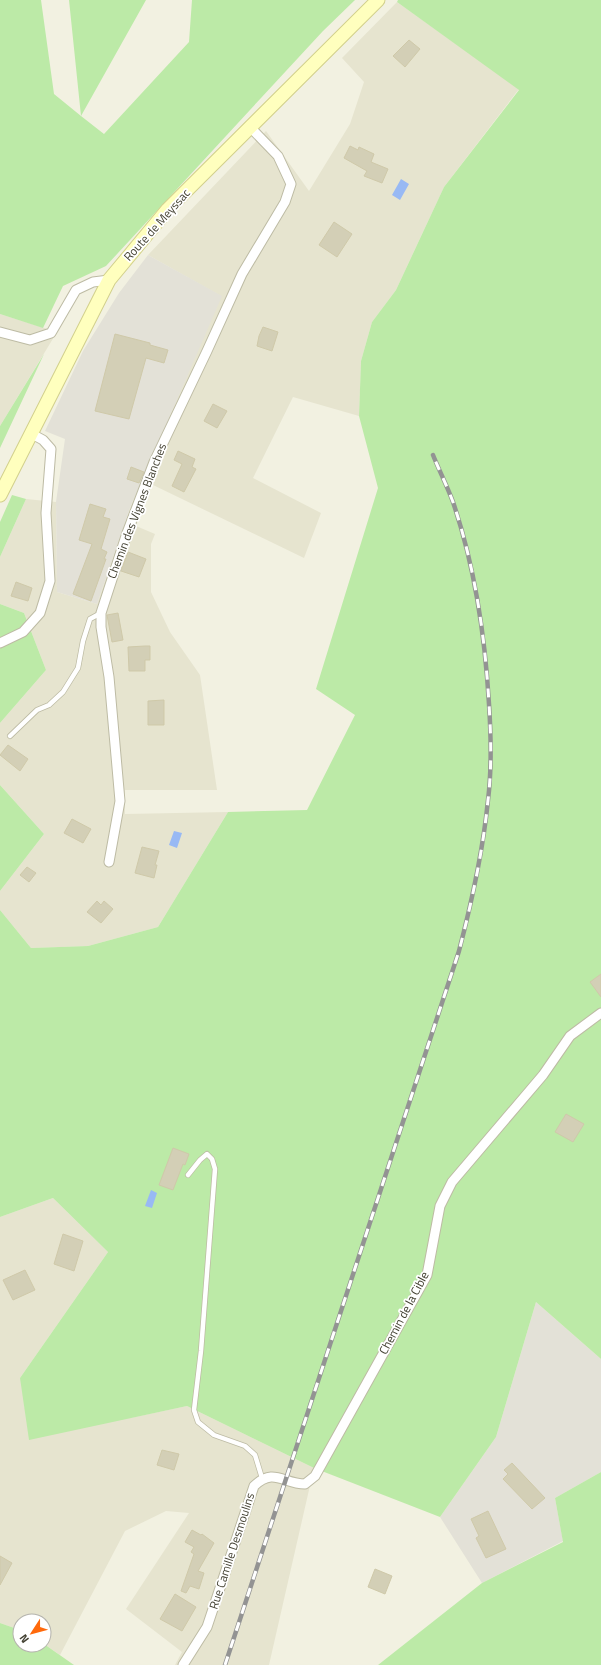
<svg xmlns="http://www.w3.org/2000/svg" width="601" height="1665" viewBox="0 0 601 1665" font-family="'Titillium Web',sans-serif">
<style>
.residential{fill:#e6e4cf}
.industrial{fill:#e3e1d7}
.green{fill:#bceaa7}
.water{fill:#98b9f4}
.building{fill:#d3cfb6;stroke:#cfc9a9}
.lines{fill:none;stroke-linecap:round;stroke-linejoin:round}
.lane-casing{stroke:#bdbba4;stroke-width:6}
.street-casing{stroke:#bdbba4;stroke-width:11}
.secondary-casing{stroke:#d2d08c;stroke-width:15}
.lane{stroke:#fff;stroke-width:4.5}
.street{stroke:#fff;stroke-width:9}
.secondary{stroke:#ffffbe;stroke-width:13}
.rail-casing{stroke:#939393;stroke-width:4.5}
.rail{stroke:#fff;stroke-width:3;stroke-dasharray:9;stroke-linecap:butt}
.labels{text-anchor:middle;stroke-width:3.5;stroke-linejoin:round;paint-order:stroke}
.street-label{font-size:12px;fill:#434132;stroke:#fff}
</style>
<rect width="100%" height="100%" fill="#f2f1e1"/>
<!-- residential -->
<path class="residential" d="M397,2l122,87 -75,98 -48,103 -24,32 -11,39 -2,55 -66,-19 -40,81 68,35 -17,45 -153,-74 -15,42 19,8 -4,10v48l19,40 30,43 17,115h-92v24l103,-2 -70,115 -70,19 -57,2 -31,-38v-19l44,-57 -44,-49v-62l46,-53 -22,-57 -24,-9v-47l26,-58 30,3 1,90 40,12 33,-96 91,-212 -73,-41 118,-124 43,60 41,-67 14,-42 -22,-24z
M0,314l57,18 -57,94z
M53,1198l55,54 -88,126 110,40 57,-12 127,62 -45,197h-94l7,-13 -56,-43 63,-96 -23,-2 -41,20 -65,124 -16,-11v-23h-24v9l-20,-7v-406z"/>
<!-- industrial -->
<path class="industrial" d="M148,255l74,41 -92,212 -33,96 -40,-12 -1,-90 9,-63 -20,-8 38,-80 36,-58z
M536,1302l65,57v113l-46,26 8,43 -81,42 -42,-66 56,-80z"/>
<!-- green -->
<path class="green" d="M0,0h41l13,94 27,22 -12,-116h77l-65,116 23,18 85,-92 3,-42h163l-32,31 -62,67 -155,168 -43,20 -20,42 -43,-14z
M398,0h203v1359l-65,-57 -40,135 -56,80 -126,-49 -127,-62 -158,34 -9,-62 88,-126 -55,-54 -53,19v-307l31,38 57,-2 70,-19 70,-115 79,-2 48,-95 -39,-26 62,-201 -19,-72 2,-55 11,-39 24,-32 48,-103 75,-97 -122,-88z
M44,354l-44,94v-22z
M12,495l14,4 -26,58v-35z
M0,604l24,9 22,57 -46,53z
M0,785l44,49 -44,57z
M601,1472v193h-223l104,-82 81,-41 -8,-44z
M0,1623l20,7v15h24v-1l30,21h-74z"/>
<!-- water -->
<path class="water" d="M401,179l8,5 -9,16 -8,-5z
M174,831l8,2 -5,15 -8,-3z
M151,1190l6,3 -5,15 -7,-2z"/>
<!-- building -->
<path class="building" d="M409,40l11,9 -15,18 -12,-11z
M350,146l8,4 1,-3 15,7 -3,8 17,7 -6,14 -18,-7 3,-5 -23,-13z
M334,222l18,12 -15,23 -18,-12z
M263,327l15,5 -6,19 -15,-5 2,-10z
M115,334l35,9v2l18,5 -4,13 -18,-5 -17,61 -34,-8z
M213,404l14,7 -10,17 -13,-7z
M178,451l17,8 -3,8 4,2 -12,23 -12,-6 10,-22 -8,-4z
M131,467l13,5 -5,11 -12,-4z
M90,504l16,5 -3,8 7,2 -9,30 6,3 -3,7h2l-15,42 -18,-7 19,-50 -13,-4z
M128,552l18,7 -7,18 -18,-6z
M16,582l16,6 -4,13 -17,-5z
M118,613l5,27 -11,2 -5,-27z
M145,646h5v14h-5v11h-16l-1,-24z
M164,700v25h-16v-24z
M8,745l20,14 -8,12 -20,-16z
M72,819l19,10 -8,14 -19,-10z
M142,847l17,4 -4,14h2l-3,13 -19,-5z
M27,867l9,6 -7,9 -9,-7z
M97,901l4,4 3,-4 9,8 -12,14 -14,-11z
M601,974v23l-11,-15z
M566,1114l18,10 -11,18 -18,-10z
M173,1148l16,6 -4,11 -2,-1 -10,26 -14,-5z
M63,1234l20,7 -9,30 -20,-7z
M25,1270l10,20 -22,10 -10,-20z
M162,1450l17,4 -5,16 -17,-5z
M512,1463l33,35 -13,11 -29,-30 5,-5 -4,-4z
M488,1511l18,38 -20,9 -10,-20 3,-2 -8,-17z
M192,1530l9,5 1,-1 12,9 -16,28 6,2 -5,16 -9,-3 -4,7 -5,-2 13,-37 -3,-2 3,-5 -9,-5z
M0,1556l12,7 -12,22z
M375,1569l17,7 -7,18 -17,-7z
M175,1594l21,13 -14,24 -22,-12z"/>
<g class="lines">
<!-- lane casing -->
<g class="lane-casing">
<path id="lane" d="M10,736l27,-26 12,-5 14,-13 15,-24 5,-27 7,-22 11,-6
M188,1175l12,-15 7,-6 5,5 3,10 -14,182 -7,59 4,12 16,13 31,11 10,9 7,23"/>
</g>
<!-- street casing -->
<g class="street-casing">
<path id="street" d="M0,332l30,8 21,-7 25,-43 17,-8 16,-2
M0,643l23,-11 17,-19 10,-32 -4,-68 5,-64 -8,-9 -13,-7
M109,862l11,-61 -11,-124 -8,-50v-14l26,-80 27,-71 53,-111 35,-77 43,-72 6,-18 -13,-28 -27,-28
M183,1665l24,-38 47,-141c20,-19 29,-2 51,-2l10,-8 112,-201 13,-69 12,-24 91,-107 27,-39 31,-23"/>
</g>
<!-- secondary casing -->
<g class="secondary-casing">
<path id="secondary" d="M0,495l109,-215 59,-71 210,-209"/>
</g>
<!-- lane -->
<use href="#lane" class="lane"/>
<!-- street -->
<use href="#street" class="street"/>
<!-- secondary -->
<use href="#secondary" class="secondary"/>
<!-- rail casing -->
<g class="rail-casing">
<path id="rail" d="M225,1665l234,-714c13,-50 24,-100 29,-151 4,-32 3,-65 1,-96 -4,-68 -14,-137 -36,-202 -6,-16 -14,-32 -20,-47"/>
</g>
<!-- rail -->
<use href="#rail" class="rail"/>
</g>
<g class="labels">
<!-- street labels -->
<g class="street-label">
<text transform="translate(157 225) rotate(-48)" y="4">Route de Meyssac</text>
<text transform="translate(137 511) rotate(-69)" y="4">Chemin des Vignes Blanches</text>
<text transform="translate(404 1313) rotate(-62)" y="4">Chemin de la Cible</text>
<text transform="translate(232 1551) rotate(-72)" y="4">Rue Camille Desmoulins</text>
</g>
</g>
<!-- north arrow -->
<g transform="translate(32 1633) rotate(234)"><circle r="19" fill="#ffffff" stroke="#b4b3ad"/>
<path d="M0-3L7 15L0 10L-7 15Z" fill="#ff690b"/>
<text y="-6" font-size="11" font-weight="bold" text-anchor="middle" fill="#434132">N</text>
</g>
</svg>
